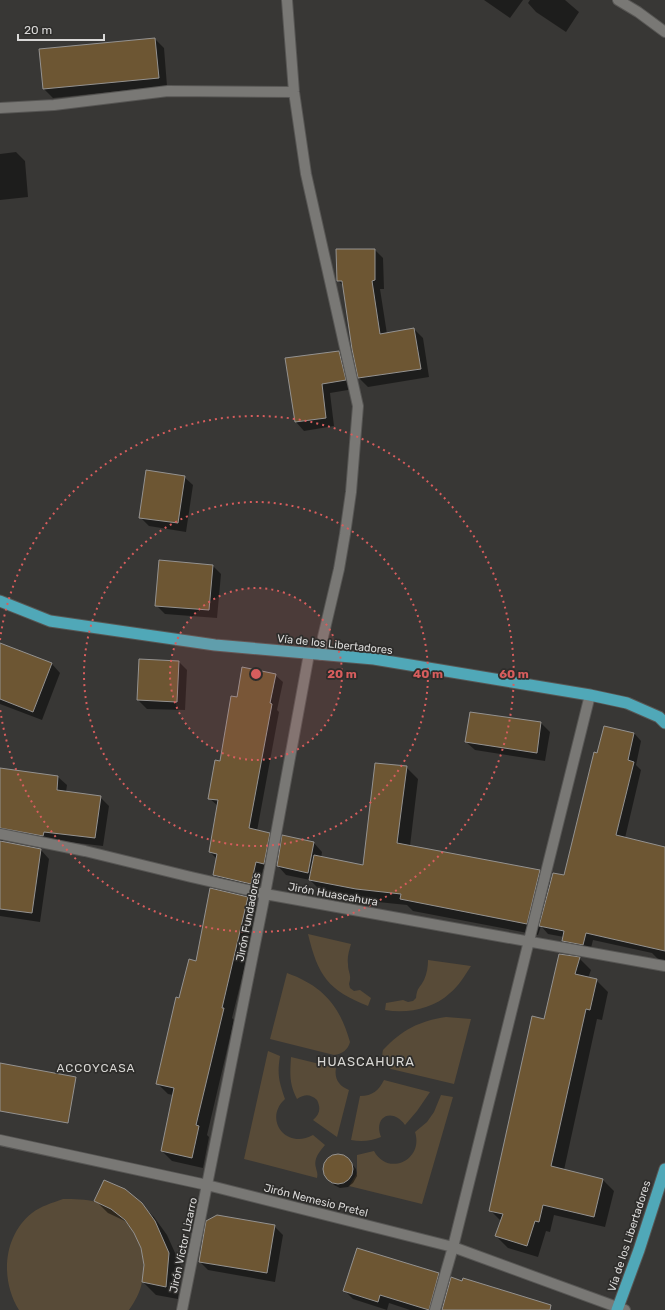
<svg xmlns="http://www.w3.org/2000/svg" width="665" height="1310" viewBox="0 0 665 1310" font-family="Rubik,sans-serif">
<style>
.green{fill:#584b38}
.shadow{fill:#0007}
.building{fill:#6d5633;stroke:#949290}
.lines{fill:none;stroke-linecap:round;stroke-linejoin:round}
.minor-casing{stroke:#575654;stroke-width:12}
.trunk-casing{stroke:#575654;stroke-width:13}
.minor{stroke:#797875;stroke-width:10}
.trunk{stroke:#50a8b8;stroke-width:11}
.ring{fill:none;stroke:#d75d5d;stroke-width:2;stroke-dasharray:2 4}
.labels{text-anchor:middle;stroke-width:3.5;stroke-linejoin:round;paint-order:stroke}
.street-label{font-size:11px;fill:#dad9d8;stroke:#2e2d2b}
.neighbourhood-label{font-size:12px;letter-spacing:1px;fill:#d7d6d3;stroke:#2e2d2b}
.quarter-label{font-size:13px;letter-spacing:1px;fill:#d7d6d3;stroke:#2e2d2b}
.centre{fill:#d75d5d;stroke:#2e2d2b;stroke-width:2}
.ring-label{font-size:12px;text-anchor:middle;font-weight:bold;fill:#d75d5d;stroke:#2e2d2b;stroke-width:3.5;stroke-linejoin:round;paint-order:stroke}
</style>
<rect width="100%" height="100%" fill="#383735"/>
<!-- green -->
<path class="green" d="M308,934l43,10c-2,7 -4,13 -3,20 0,9 4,10 1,20l1,4 4,3 6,-1 11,8 -3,8c-40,-16 -50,-30 -60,-72z
M428,960l43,6c-6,9 -12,20 -21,27 -17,16 -43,21 -65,17l1,-7 17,-3 5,2 5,-1 3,-3c1,-11 4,-10 8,-18 3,-7 4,-13 4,-20z
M287,973c36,13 53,33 63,69 -2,8 -8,12 -16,13l-64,-16z
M446,1017l25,2 -17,65 -63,-15c-7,-6 -10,-11 -8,-19 19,-20 36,-29 63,-33z
M268,1051l12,5c-3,19 -1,25 5,43 -22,20 1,51 28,36l12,10c-5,6 -12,14 -9,23 1,5 2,5 1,10l-73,-19z
M291,1057l45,11c-2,11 3,18 13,22l-12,47 -24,-17c7,-6 8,-12 4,-20 -7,-6 -12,-6 -20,-1 -8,-16 -7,-25 -6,-42z
M384,1080l46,12 -13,19 -12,14c-13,-18 -32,-8 -24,12 -10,4 -19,5 -30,3l9,-44c13,0 19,-6 24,-16z
M441,1095l12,2 -31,107 -73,-18 8,-13v-18l17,-4c14,26 50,9 41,-19l12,-10 7,-10z
M63,1199c11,0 23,0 33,3 33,11 54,47 46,80 -2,11 -7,19 -13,28h-110c-19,-30 -16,-74 13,-97 9,-7 20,-10 31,-14z"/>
<!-- shadow -->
<path class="shadow" d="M484,0h39l-13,18z
M530,0h35l14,12 -13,20 -30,-20 -8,-9z
M155,39l9,9 3,38 -114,12 -9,-9z
M16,152l9,9 3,36 -28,3v-46z
M375,250l8,8 1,31h-4l7,45 27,-5 9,9 6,39 -61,10 -9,-9 -6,-30 -9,-62 -6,-5z
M339,352l8,9 7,28 -24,4 4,33 -30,5 -8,-9 -9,-63z
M184,477l9,8 -7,47 -37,-6 -9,-9z
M213,566l8,8 -4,44 -52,-4 -9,-9z
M0,643l52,21 8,9 -18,47 -42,-16z
M179,662l8,8 -2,40 -38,-1 -9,-9z
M275,675l8,7 -6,28 2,2 -22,119 12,3 8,7 -6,30 -8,-2 -5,22 -36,-8 -8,-8 3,-16 -7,-7 8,-46 -9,-8 12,-36 16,-64z
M471,713l70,10 9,9 -5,29 -70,-11 -9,-8z
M634,733l7,8 -5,24 5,5 -16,68 40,10v113l-6,-1 -7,-7 -59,-13 -3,12 -20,-4 -7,-8 1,-3 -16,-3 -7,-8 -3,9 -125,-24 -6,-6 -39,-4 -46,-9 -12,-12 -24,-5 -8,-9 36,-23 8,9 -1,6 43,8 42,-99 12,12 -8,67 129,25 12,12 14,-7 33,-122z
M0,769l58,8 9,8 -1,7 34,5 9,9 -6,40 -51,-6 -49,-1v3l38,8 8,9 -9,63 -40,-6z
M248,898l11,10 -27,110 2,2 -27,115 2,2 -6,31 -31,-7 -10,-10 11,-56 -5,-1 -11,-11 23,-84 17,-37z
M579,958l12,12 -3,8 8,2 12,12 -6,28 -5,-1 -33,151 38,9 12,12 -9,36 -51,-12 -4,17 -4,-1 -8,26 -30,-9 -12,-12 5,-15 -11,-11 55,-190z
M333,1155h7l7,3 9,11 1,7 -4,7 -5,4 -8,1 -6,-3 -10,-11v-8l3,-6z
M96,1201l45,3 13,13 13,18 14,31 -3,33 -22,-4 -13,-13 2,-17 -3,-17 -7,-15 -10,-12 -17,-8z
M274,1226l9,9 -8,47 -67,-12 -8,-8z
M438,1274l9,9 -8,27h-29l-21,-7 -2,7 -34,-11 -9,-9z"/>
<!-- building -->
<path class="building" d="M155,38l4,40 -116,11 -4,-40z
M336,249h39v31l-3,1 8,53 34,-6 7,41 -63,9 -6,-29 -10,-68h-5z
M339,351l7,29 -24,4 4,34 -31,4 -10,-64z
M146,470l39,6 -7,47 -39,-5z
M159,560l54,5 -4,45 -54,-4z
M0,643l52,20 -19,49 -33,-13z
M139,659l40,2 -2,41 -40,-2z
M242,667l34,7 -6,29 2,1 -23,124 21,5 -6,31 -8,-2 -5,22 -38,-9 4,-21 -8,-2 9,-52 -10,-1 7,-39 5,1 11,-65 6,1z
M470,712l71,10 -4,31 -72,-11z
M604,726l30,7 -6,27 6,2 -18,73 49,12v104l-79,-18 -3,12 -21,-4 2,-10 -25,-5 14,-53 11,2 30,-123 3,1z
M375,763l32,3 -10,77 143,27 -13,54 -127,-25 1,-5 -45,-5 -47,-9 5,-25 49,10z
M0,768l58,8 -1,14 44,6 -6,42 -51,-6 -1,4 -43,-8z
M282,835l32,7 -6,31 -31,-7z
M0,841l41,8 -9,64 -32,-4z
M210,888l38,9 -26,111h2l-28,117 3,1 -7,32 -31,-7 13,-63 -18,-4 20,-87 3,1 10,-39 7,2z
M559,954l21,3 -5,17 22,5 -7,31 -4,-1 -35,157 52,13 -9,38 -51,-12 -4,17 -4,-1 -8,25 -32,-10 8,-22 -14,-3 43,-195 12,3z
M0,1063l76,14 -8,46 -68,-12z
M323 1169a15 15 0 1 1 30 0a15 15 0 1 1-30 0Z
M104,1180l21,9 17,14 13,18 14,32 -3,34 -24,-5 2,-17 -3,-17 -7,-15 -9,-13 -14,-11 -17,-8z
M217,1215l58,10 -8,48 -68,-11 7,-41z
M357,1248l82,25 -10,37 -49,-15 -2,7 -35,-11z
M451,1277l11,4 1,-3 88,27 -1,5h-108z"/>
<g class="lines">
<!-- minor casing -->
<g class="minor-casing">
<path id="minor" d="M287,0l7,92 12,82 52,232 -7,86 -6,42 -6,35 -16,68 -2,18
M618,0l20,12 27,20
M0,108l54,-3 114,-14 126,1
M0,834l85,17 106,26 74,17 400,72
M0,1140l207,45 246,62 172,63
M182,1310l83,-416 44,-240
M435,1310l18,-63 137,-552"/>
</g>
<!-- trunk casing -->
<g class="trunk-casing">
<path id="trunk" d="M0,601l50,20 165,24 159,14 216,36 37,8 32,14 6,6
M617,1310l22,-60 26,-81"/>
</g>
<!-- minor -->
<use href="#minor" class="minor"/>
<!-- trunk -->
<use href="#trunk" class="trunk"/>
</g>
<!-- distance rings -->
<circle cx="256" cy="674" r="86" fill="#d75d5d" fill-opacity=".12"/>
<g class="ring">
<circle cx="256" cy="674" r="86"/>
<circle cx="256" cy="674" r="172"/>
<path d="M0 640A258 258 0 1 1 0 708"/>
</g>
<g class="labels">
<!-- street labels -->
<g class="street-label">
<text transform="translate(335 644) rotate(6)" y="4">Vía de los Libertadores</text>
<text transform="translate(333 894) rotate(10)" y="4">Jirón Huascahura</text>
<text transform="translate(248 917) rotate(-79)" y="4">Jirón Fundadores</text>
<text transform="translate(316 1200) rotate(14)" y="4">Jirón Nemesio Pretel</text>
<text transform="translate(629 1236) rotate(-72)" y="4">Vía de los Libertadores</text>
<text transform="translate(183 1245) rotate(-78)" y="4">Jirón Víctor Lizarro</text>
</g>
<!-- neighbourhood labels -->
<g class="neighbourhood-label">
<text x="96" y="1072">ACCOYCASA</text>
</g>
<!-- quarter labels -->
<g class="quarter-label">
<text x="366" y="1066">HUASCAHURA</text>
</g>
</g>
<circle cx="256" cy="674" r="6" class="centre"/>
<g class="ring-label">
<text x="342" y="678">20 m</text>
<text x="428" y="678">40 m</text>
<text x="514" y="678">60 m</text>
</g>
<!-- scale -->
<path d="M18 34v6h86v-6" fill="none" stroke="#dad9d8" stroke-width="2"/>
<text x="24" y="34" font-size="12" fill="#dad9d8" stroke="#2e2d2b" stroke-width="3" paint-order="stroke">20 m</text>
</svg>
